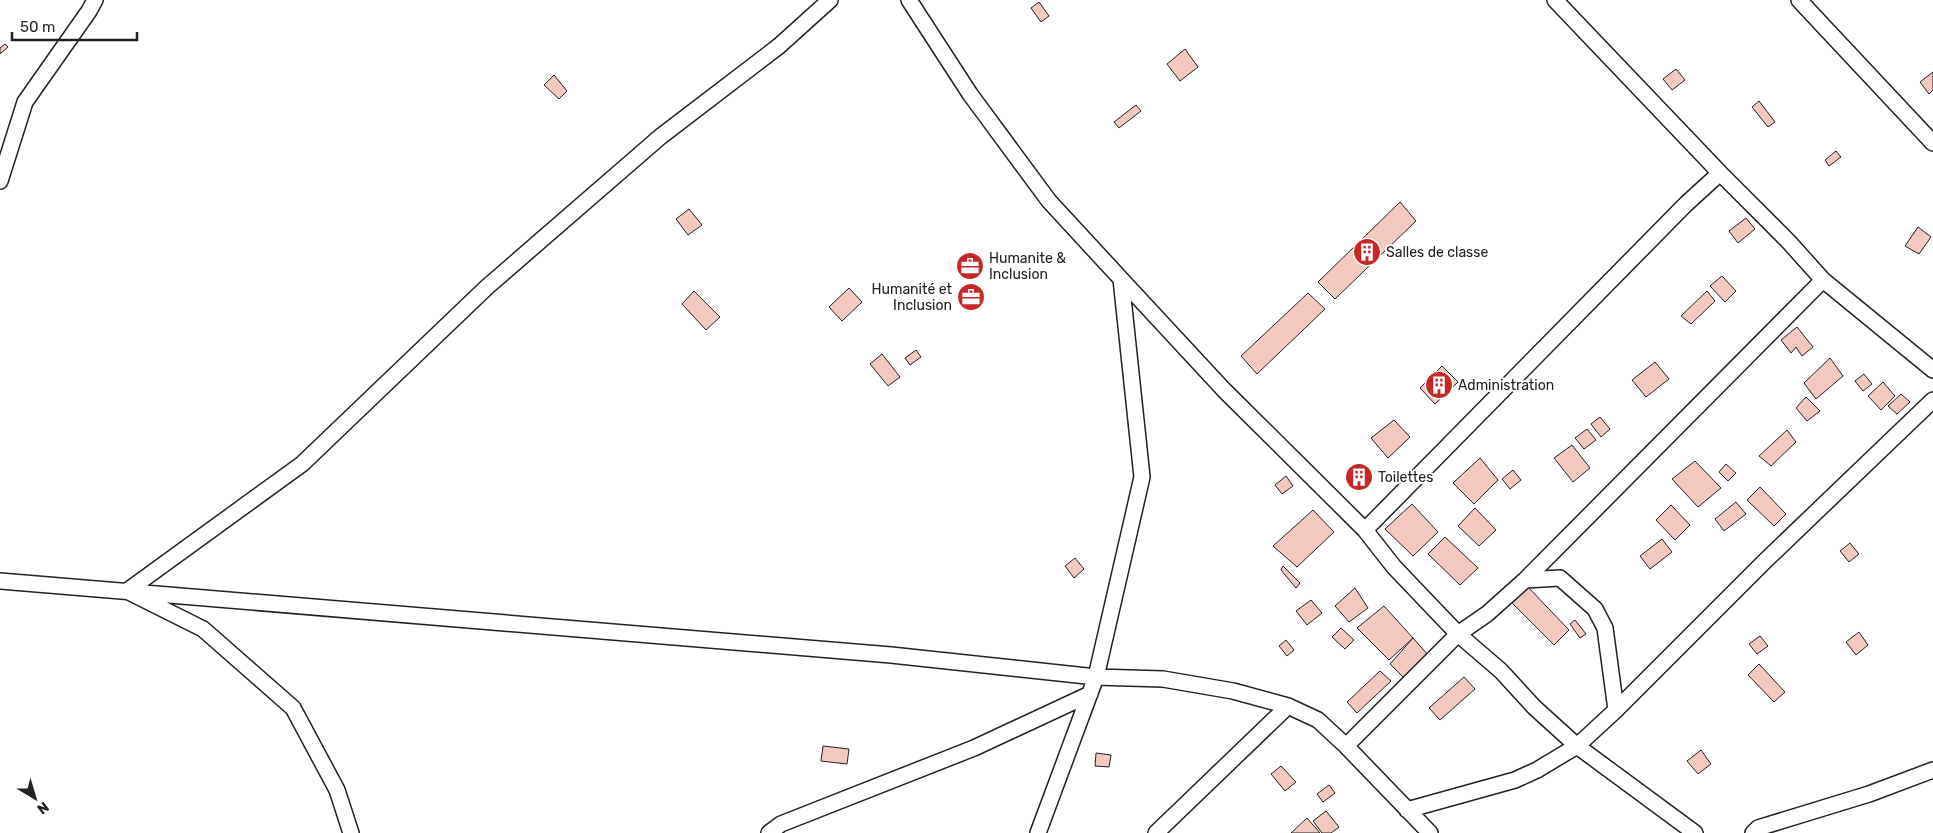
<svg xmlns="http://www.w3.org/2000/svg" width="1933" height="833" viewBox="0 0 1933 833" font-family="Rubik,sans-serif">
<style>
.building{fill:#f3c9c0;stroke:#222}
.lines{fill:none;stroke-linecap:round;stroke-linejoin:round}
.street-casing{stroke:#222;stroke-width:18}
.street{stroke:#fff;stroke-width:15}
.labels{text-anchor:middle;stroke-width:4;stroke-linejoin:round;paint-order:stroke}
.poi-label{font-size:14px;fill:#222;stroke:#fff;text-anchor:start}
</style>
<rect width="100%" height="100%" fill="#fff"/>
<!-- building -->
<path class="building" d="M1039,2l10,14 -8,6 -10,-14z
M5,44l3,3 -8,7v-6z
M1185,49l13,18 -18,14 -13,-17z
M1676,69l9,11 -13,10 -9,-11z
M1933,72v18l-4,4 -9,-12z
M554,75l13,16 -8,8 -15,-14z
M1759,101l16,21 -7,5 -16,-20z
M1136,105l5,6 -22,17 -5,-6z
M1836,151l5,6 -12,9 -4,-6z
M1400,202l16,19 -81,78 -17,-17z
M689,209l13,16 -14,10 -12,-16z
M1746,218l9,11 -17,14 -9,-12z
M1918,227l13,10 -12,17 -14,-8z
M1722,276l14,15 -11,11 -15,-16z
M849,288l13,14 -20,19 -13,-14z
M694,291l26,26 -14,13 -24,-26z
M1707,291l8,10 -24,23 -10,-8z
M1308,293l17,16 -68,65 -16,-18z
M1797,327l16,20 -11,9 -6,-9 -5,6 -10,-13z
M916,350l5,7 -11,8 -5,-7z
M882,354l18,23 -12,9 -18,-22z
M1830,358l13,18 -27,23 -12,-16z
M1655,362l14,17 -23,18 -14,-17z
M1442,366l16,16 -23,22 -15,-16z
M1864,374l8,10 -9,7 -8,-10z
M1883,382l12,14 -14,14 -13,-14z
M1901,394l9,8 -13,12 -9,-8z
M1806,397l14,14 -13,10 -11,-13z
M1600,417l10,12 -9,8 -10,-13z
M1394,420l16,17 -22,21 -17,-20z
M1587,429l9,11 -12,9 -9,-11z
M1787,430l9,12 -25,24 -12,-10z
M1572,445l18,23 -17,14 -19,-24z
M1480,458l18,22 -24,24 -21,-21z
M1695,461l26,27 -23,19 -26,-28z
M1726,464l10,9 -8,8 -9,-9z
M1513,470l8,10 -11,9 -8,-10z
M1355,474h9v6h-9z
M1286,476l7,10 -11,8 -7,-9z
M1760,487l26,27 -12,12 -27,-26z
M1736,502l10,12 -22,17 -9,-12z
M1412,504l26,28 -25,24 -28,-27z
M1671,505l19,20 -15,15 -19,-20z
M1475,508l21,22 -17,16 -21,-20z
M1313,510l21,22 -37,35 -24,-21z
M1445,537l33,31 -18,17 -32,-31z
M1662,539l10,13 -22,17 -10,-13z
M1850,543l9,11 -10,8 -9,-11z
M1075,558l9,11 -10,9 -9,-12z
M1283,566l17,17 -4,5 -15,-18z
M1527,586l42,44 -15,15 -44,-44z
M1355,588l13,20 -19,14 -14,-16z
M1311,600l11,13 -15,12 -11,-14z
M1384,606l29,32 -24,22 -32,-32z
M1575,620l11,14 -6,4 -10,-14z
M1341,628l13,12 -9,9 -13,-12z
M1859,632l9,13 -12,10 -10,-13z
M1760,636l8,10 -11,8 -8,-10z
M1413,638l24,27 -22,24 -25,-25z
M1286,640l8,10 -7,6 -8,-10z
M1759,664l26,28 -11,10 -26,-27z
M1380,671l11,10 -34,32 -10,-11z
M1464,677l11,12 -35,31 -11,-12z
M823,746l26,3 -2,15 -26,-3z
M1701,750l10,14 -13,10 -11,-13z
M1096,753l15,2 -2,12 -14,-1z
M1281,766l15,16 -11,9 -14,-17z
M1329,785l6,8 -12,9 -6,-8z
M1326,811l13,16 -8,6h-9l-9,-12z
M1307,818l13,15h-29z"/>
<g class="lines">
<!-- street casing -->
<g class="street-casing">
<path id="street" d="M909,0l61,94 79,107 72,78 21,198 -46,200 -58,156
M1555,0l165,173 68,68 35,39 110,90
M1799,0l134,143
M0,181l25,-79 64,-91 6,-11
M1121,279l103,111 141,140 29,37 64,67 43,37 33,36 43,39 118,87
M1365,530l321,-326 34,-31
M1525,580l35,-2 35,31 10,19 11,82
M0,581l891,74 205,22 67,2 70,12 55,15 30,14 28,26 84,87
M1346,746l112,-112 29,-20 38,-34 298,-300
M1407,810l108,-30 22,-10 40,-24 39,-36 149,-149 168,-161
M351,833l-14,-43 -44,-82 -90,-79 -76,-38 175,-127 185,-177 173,-150 119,-91 51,-46
M769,833l12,-9 193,-76 116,-54
M1156,833l132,-127
M1753,833l5,-5 111,-34 64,-24"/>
</g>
<!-- street -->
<use href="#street" class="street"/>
</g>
<!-- icons -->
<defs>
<g id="building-disc" transform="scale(1.4375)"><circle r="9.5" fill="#c62828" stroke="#fff"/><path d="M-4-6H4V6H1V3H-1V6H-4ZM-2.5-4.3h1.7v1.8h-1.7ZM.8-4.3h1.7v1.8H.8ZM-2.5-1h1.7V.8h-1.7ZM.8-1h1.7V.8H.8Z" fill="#fff"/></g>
<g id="office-disc" transform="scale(1.4375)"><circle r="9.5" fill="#c62828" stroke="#fff"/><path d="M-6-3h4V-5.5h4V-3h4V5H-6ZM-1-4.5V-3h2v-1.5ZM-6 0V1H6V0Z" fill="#fff"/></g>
</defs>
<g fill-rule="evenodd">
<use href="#building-disc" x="1367" y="252"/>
<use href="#office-disc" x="970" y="266"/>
<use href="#office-disc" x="971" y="297"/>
<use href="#building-disc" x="1439" y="385"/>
<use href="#building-disc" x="1359" y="477"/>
</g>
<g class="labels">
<!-- poi labels -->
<g class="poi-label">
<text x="1386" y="257">Salles de classe</text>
<text x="989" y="263">Humanite &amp;<tspan x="989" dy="16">Inclusion</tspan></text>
<text x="952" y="294" text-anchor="end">Humanité et<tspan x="952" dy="16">Inclusion</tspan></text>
<text x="1458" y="390">Administration</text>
<text x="1378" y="482">Toilettes</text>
</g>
</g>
<!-- north arrow -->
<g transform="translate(35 798) rotate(142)" stroke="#ffffff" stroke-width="4" paint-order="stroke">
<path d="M0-4L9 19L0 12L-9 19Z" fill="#222222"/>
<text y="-8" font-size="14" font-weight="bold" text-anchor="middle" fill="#222222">N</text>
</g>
<!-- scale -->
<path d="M12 32v8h125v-8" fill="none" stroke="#222222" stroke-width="2.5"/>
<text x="20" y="32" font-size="15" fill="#222222" stroke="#ffffff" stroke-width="4" paint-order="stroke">50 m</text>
</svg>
